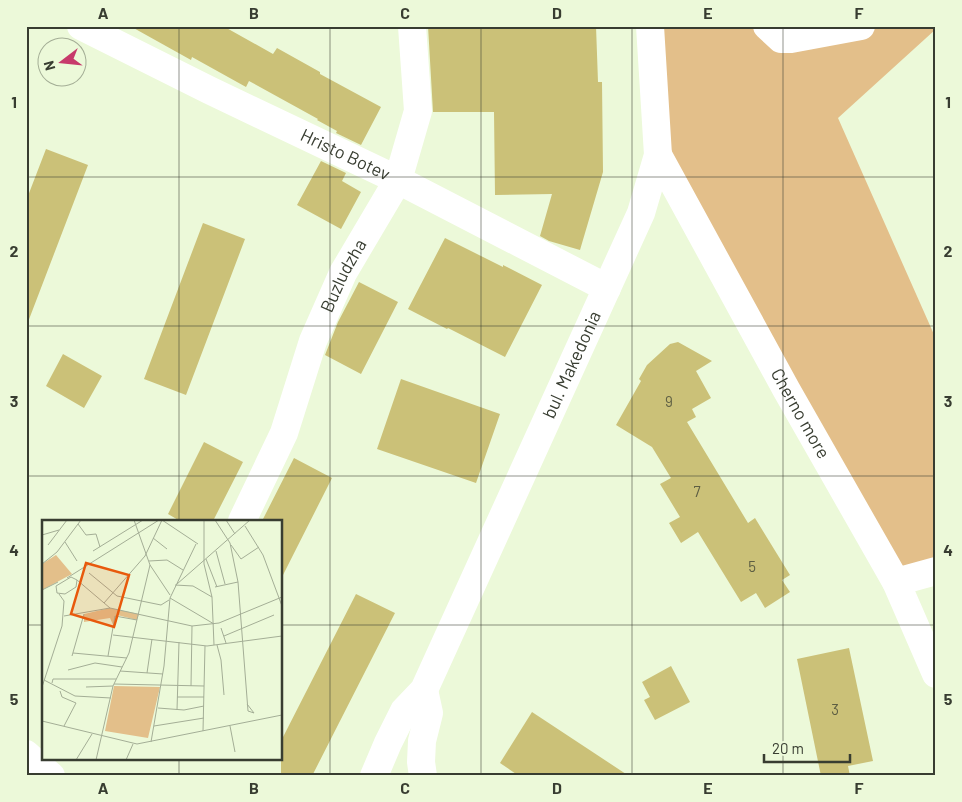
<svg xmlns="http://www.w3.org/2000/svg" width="962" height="802" viewBox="0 0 962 802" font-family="Barlow,sans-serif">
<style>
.green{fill:#e3bf8a}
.building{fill:#cbc178}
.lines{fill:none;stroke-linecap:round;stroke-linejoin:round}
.minor{stroke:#fff;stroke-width:28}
.grid{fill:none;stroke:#383d31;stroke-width:1;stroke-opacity:0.55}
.labels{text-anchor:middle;stroke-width:5;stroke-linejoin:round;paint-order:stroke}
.number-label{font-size:15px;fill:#5d5e43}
.street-label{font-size:18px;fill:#383d31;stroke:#ecf9d9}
.inset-road{fill:none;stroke:#a4ae96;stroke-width:1}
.view{fill:#e8590c;fill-opacity:0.15;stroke:#e8590c;stroke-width:2.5}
.inset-edge{fill:none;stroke:#383d31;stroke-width:2.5}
.neatline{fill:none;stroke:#383d31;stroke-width:2}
.grid-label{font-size:16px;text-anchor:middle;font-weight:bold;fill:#383d31}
</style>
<rect width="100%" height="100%" fill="#ecf9d9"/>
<!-- green -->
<path class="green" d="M650,26h286v3l-98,89 98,221v232l-40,11 -238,-427z"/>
<!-- building -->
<path class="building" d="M130,26h93l50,28 4,-6 43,24v2l61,33 -20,38 -25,-12 1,-2 -20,-11 1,-1 -69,-38 -3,6 -54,-30 -1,3z
M428,26h168l2,56h4l1,90 -23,78 -31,-9 -9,-5 12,-42 -57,1 -1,-83h-61z
M46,149l42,16 -60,157h-2v-121z
M321,161l25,12 -4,8 19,11 -20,37 -44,-24z
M203,223l42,16 -59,156 -42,-16z
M445,238l58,29v-2l39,20 -37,72 -57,-29 -1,1 -39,-20z
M359,282l39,20 -37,72 -36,-19 13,-33z
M678,342l34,19 -16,10 15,27 -19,11 4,8 -9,5 61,101 7,-5 35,57 -8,5 8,12 -25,16 -9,-15 -15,9 -43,-70 -17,11 -12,-20 11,-6 -20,-33 11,-6 -19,-31 -36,-22 25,-44 -2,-2 8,-14 23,-21z
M63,354l39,22 -18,32 -38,-22z
M401,379l99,35 -24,69 -99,-34z
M204,442l39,20 -30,59h-33l-12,-7z
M294,458l38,20 -51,101v-58h-19z
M356,594l39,19 -83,163h-31v-35z
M849,648l24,113 -25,5 2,10h-29l-24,-117z
M671,666l19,36 -35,18 -11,-20 6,-3 -8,-15z
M532,712l97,64h-110l-19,-13z"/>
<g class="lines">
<!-- minor -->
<g class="minor">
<path id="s1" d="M81,26l128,64 189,90 209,108"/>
<path d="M767,26l14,13h10l70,-13"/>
<path id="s2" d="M658,155l128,234 110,193 40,92"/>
<path id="s3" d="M242,521l42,-88 29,-92 30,-68 55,-93 20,-69 -6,-85"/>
<path d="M896,582l40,-11"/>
<path d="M26,754l25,22"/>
<path id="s4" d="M374,776l14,-33 16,-32 20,-21 217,-477 17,-58 -8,-129"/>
<path d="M423,776l-2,-14 1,-21 7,-28 -5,-23"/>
</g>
</g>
<!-- grid -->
<path class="grid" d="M179,26v495M330,26v750M481,26v750M632,26v750M783,26v750M26,177h910M26,326h910M26,476h910M26,625h18M281,625h655M179,758v18"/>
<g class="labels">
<!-- number labels -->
<g class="number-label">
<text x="669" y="407">9</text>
<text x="697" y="497">7</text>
<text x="752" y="572">5</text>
<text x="835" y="715">3</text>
</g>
<!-- street labels -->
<g class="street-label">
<text dy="6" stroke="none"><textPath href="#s1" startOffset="294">Hristo Botev</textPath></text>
<text dy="6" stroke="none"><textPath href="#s3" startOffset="266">Buzludzha</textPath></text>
<text dy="6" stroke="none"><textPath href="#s4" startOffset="458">bul. Makedonia</textPath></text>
<text dy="6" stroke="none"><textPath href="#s2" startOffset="295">Cherno more</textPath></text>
</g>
</g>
<!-- overview -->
<g transform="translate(42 520)">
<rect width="240" height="240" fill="#ecf9d9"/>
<path d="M14,35l16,19 -30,16v-26zM68,88l29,6 -2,6 -20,-5 -3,12 -4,-9 -26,4v-8zM72,166l46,1 -12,51 -43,-7z" fill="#e3bf8a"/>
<path class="inset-road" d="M92,0l16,45 20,30M120,0l36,24M162,0v44l8,33 2,48M173,0l15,23 8,39 10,129 6,2 -7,-9M184,0l9,14M36,4l8,11 10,-1 4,13M203,6l18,29 19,51M0,15l17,-5M111,18l14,11M23,22l12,19M6,25l19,-25M189,25l10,14 18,-12M51,31l50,-31M174,31l9,33M164,39l11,28M107,41l18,-1 16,10M0,44l15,-12 24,-32M47,53l28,23 44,9 8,-5M29,57l6,3 -1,7 -11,7 -8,-1 -1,-7zM25,58l92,-58M35,60l33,28 82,18 27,-3 63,-26M135,64l73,-64M133,65l18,1 19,11M173,67l23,-5M0,70l16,-8M128,78l44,26M62,83l41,-47 17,-36M22,96l46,-8M179,108l5,15M71,115l94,11 75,-10M182,116l50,-21M175,125l4,15 3,35M31,133l54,5M30,136l12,-42M66,136l7,-40 22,4M26,150l27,-7 27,4M78,151l43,3M105,153l5,-34M2,160l31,16 36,2M10,163l1,-4h63M72,164l90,2M149,166l1,-60M0,167l20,-61 2,-25 -5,-7M44,167l27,-1M18,171l2,6 14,6 -12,23M135,177h27M116,188l26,2 20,-4M135,190l2,-68M0,201l95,23 145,-29M112,206l50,-8M188,206l5,26M161,211l2,-85M109,222l13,-76 6,-68 26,-54M34,240l16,-26M54,240l17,-74 16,-33 21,-88M84,240l7,-16"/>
<path class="view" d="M44,43l43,12 -15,52 -43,-13z"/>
<rect width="240" height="240" class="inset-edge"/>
</g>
<!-- border -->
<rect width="962" height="802" fill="none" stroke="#ecf9d9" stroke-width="55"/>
<!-- north arrow -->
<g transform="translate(62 62) rotate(254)"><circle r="24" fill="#ecf9d9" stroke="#a4ae96"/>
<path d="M0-4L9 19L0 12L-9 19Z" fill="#c73a6b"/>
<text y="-8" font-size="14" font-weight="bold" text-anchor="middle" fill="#383d31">N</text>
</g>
<!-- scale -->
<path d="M764 754v8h86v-8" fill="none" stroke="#383d31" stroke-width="2.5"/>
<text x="772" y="754" font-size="15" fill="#383d31" stroke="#ecf9d9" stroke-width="4" paint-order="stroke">20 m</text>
<rect x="28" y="28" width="906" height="746" class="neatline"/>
<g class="grid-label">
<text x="103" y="19">A</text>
<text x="254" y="19">B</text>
<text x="405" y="19">C</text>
<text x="557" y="19">D</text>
<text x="708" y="19">E</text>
<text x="859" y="19">F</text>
<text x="14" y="108">1</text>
<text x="948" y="108">1</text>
<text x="14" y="257">2</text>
<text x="948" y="257">2</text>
<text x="14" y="407">3</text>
<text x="948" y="407">3</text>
<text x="14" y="556">4</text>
<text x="948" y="556">4</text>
<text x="14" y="705">5</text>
<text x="948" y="705">5</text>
<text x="103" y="794">A</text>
<text x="254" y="794">B</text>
<text x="405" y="794">C</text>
<text x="557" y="794">D</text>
<text x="708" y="794">E</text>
<text x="859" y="794">F</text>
</g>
</svg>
